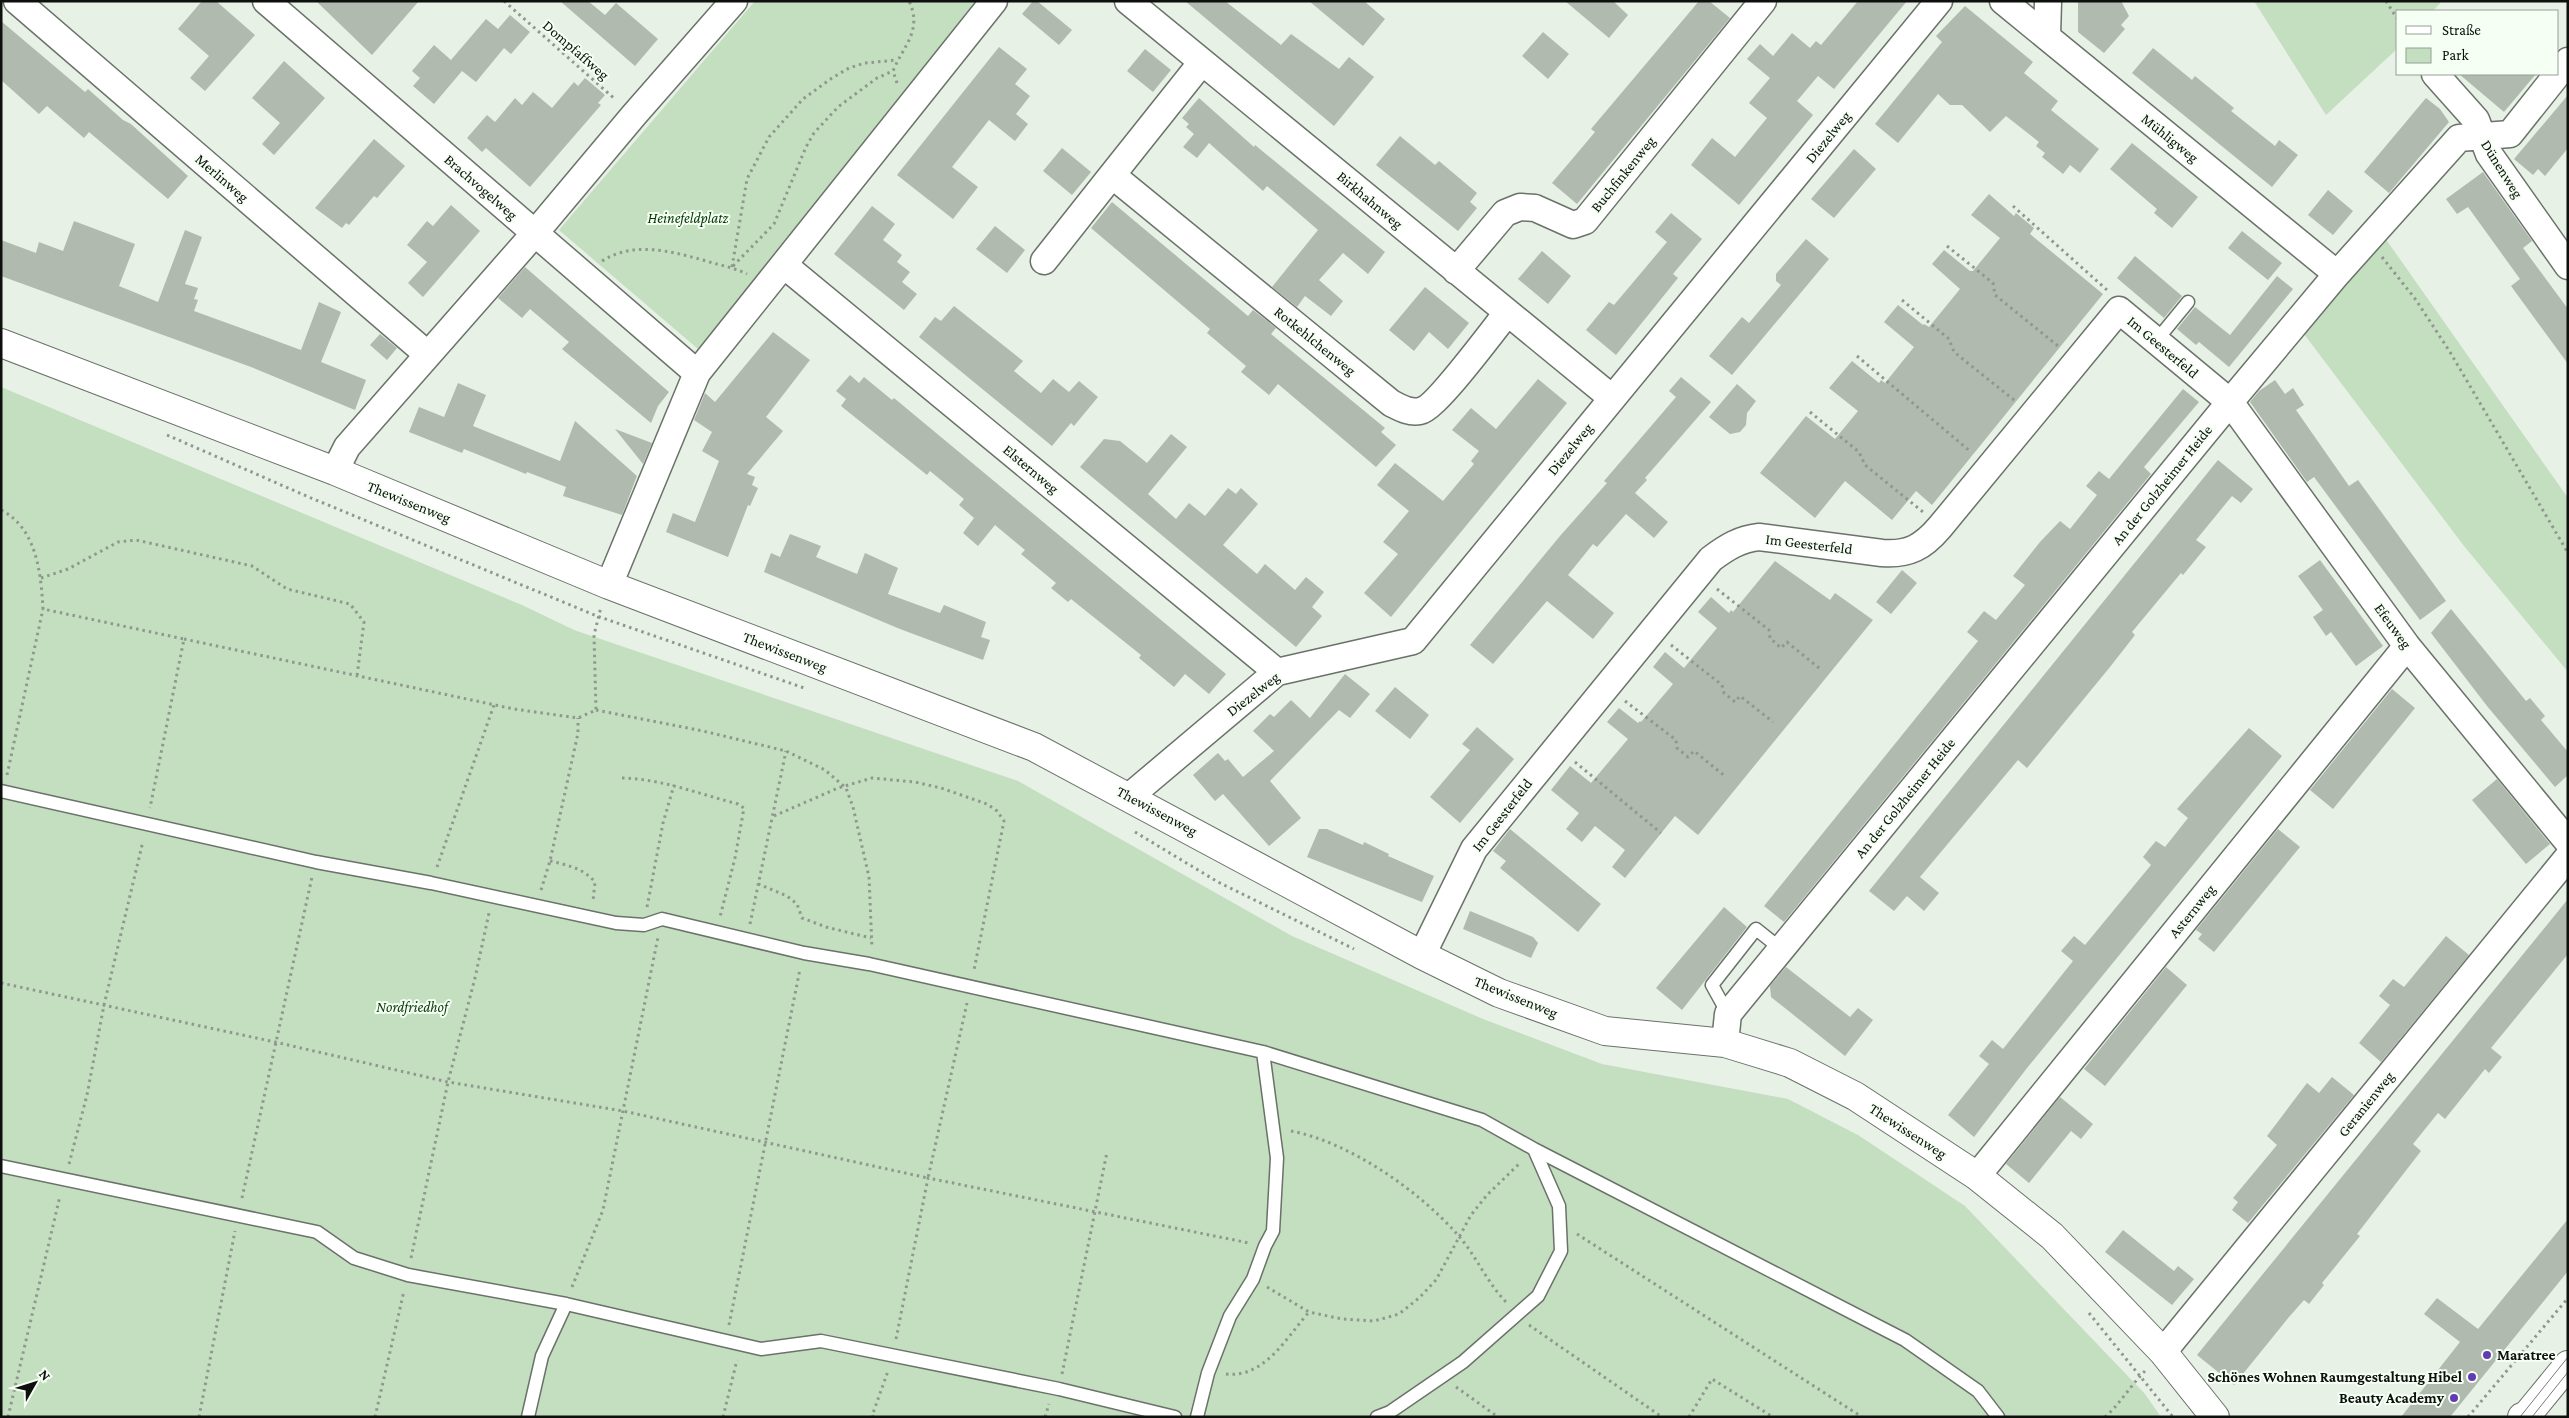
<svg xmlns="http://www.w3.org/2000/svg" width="2569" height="1418" viewBox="0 0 2569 1418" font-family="'Crimson Pro',serif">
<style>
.green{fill:#c3dfbf}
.building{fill:#b0baaf}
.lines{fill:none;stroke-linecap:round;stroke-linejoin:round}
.lane-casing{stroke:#6a7269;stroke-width:15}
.street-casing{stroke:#6a7269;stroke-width:29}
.secondary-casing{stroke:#6a7269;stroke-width:30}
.path{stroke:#90978f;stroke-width:3;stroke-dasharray:2.5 4;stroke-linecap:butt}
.lane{stroke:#fff;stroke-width:12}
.street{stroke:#fff;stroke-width:26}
.secondary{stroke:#fff;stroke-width:28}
.tram{stroke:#767c76;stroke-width:1}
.poi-dot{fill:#613bb3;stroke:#f5fff3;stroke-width:2}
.labels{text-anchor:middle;stroke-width:4;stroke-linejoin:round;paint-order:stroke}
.street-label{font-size:15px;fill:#0d100d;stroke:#f5fff3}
.park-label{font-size:15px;font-style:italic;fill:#073706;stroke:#f5fff3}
.poi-label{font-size:15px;font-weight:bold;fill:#0d100d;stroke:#f5fff3;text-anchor:end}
</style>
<rect width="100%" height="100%" fill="#e7f1e6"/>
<!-- green -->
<path class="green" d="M755,1h228l-285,348 -139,-119z
M2254,1h188l-9,10h-35v37l-72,67z
M2385,238l183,260v174l-104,-126 -160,-212z
M1,387l521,218 52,25 444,151 274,155 191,83 119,45 186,35 70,36 107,71 180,188 16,23h-2160z"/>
<!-- building -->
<path class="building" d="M202,1h14l39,34 -50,56 -15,-13 19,-22 -31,-27z
M316,1h103l-47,54z
M560,1h28l17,14 11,-12 42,36 -23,27z
M1033,1h4l35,29 -13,15 -37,-31z
M1185,1h40l56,44 10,-11 48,35 10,-12 25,20 -40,49z
M1309,1h55l21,18 -22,27z
M1565,1h48l15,14 -19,23z
M1699,1h10l21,17 -153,186 -25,-21 43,-51 -4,-3z
M1858,1h49l-73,88 -16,-13 -21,25 16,14 -74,90 -48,-40 21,-27 23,19 32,-39 -18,-15 21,-25 -23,-19 13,-15 13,12 19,-23 18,15 6,-7 5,4z
M2078,1h43l8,15 -8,9 4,4 -21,24 -26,-21z
M1965,6l68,56 -9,11 34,28 -7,9 48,39 -19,24 -10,-8 -7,9 -21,-17 3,-4 -9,-7 3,-4 -33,-26 -16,16 -28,-27h-12l-12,-11 -40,49 -23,-19 67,-82 -6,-6z
M510,15l20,17 -19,22 -7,-6 -28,34 -14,-11 -28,33 -21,-18 7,-8 -8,-7 22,-26 17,15 35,-41 12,10z
M1,21l84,71 3,-3 35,31 8,4 57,52 -20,23 -79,-67 -5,6 -37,-32 -8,8 -38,-34z
M1543,32l26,22 -21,25 -26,-23z
M999,47l28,22 -12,15 15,12 -14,18 12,10 -13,17 -26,-21 -37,47 26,20 -25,32 -56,-44z
M2153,48l39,32 3,-4 39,32 -3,3 44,35 4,-6 19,15 -26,32 -140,-114z
M1145,49l26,21 -18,22 -26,-21z
M284,61l41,37 -51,57 -12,-11 18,-21 -28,-25z
M2459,74h77l-32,38z
M585,78l20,17 -7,8 3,2 -71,82 -44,-39 -4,4 -15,-14 20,-23 8,7 20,-24 7,7 11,-13 19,16 22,-26 4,4z
M2568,95v53l-23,28 -7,-7 -5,6 -19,-16z
M1199,98l55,49 1,-2 130,107 -17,22 -25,-21 -24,27 24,21 -12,15 -26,-20 -8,11 -25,-20 46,-57 -51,-44 -4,5 -54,-48 -12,15 -14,-11 11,-13 -8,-7 3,-3 -7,-6z
M2426,98l14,11 9,13 -60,71 -25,-21z
M1400,136l35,29 4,-4 38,32 -7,9 7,6 -19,23 -82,-66z
M374,139l31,27 -28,32 -3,-2 -25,29 -3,-2 -4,5 -27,-20z
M2132,143l66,54 -26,31 -18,-15 3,-4 -47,-40z
M1062,148l29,24 -19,23 -29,-24z
M1854,149l22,20 -42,49 -23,-19z
M2483,172l49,69 -9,7 45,61v55l-57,-78 9,-7 -52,-72 -11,7 -11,-15z
M2328,190l25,21 -20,24 -25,-20z
M1989,194l25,22 2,-3 18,15 -4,6 73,60 -171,211 -16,-14 -24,29 -47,-39 -30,37 -55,-45 46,-57 29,23 23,-28 -29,-23 23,-27 27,22 2,-3 4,3 29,-36 -30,-25 14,-17 25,20 1,-1 5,3 31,-38 -28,-25 12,-14 26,21h3l27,-33 -29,-23z
M1112,202l136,114 5,-6 23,18 -5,6 114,94 -4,4 15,13 -20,22 -98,-83 -9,11 -28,-23 5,-6 -39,-33 3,-4 -119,-101z
M451,205l29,26 -57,66 -15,-14 19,-21 -20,-17 20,-24 6,5z
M872,206l23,18 -12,16 19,15 -5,7 13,10 -8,10 15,12 -13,16 -70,-56z
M1671,213l31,26 -29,35 5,4 -62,77 -30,-25 23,-28 5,3 53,-63 -12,-10z
M74,221l61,23 -16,42 39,16 27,-72 17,7 -17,47 13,4 -4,11 4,1 -4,11 107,39 18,-48 22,10 -20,50 45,18 -11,30 -104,-43 -250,-91v-36l35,13 3,-11 24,9z
M995,226l30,24 -18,23 -31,-24z
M2242,231l40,32 -14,17 -40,-32z
M1806,239l23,20 -97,116 -23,-19 33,-39 7,6 32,-38 -5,-4v-7z
M1542,251l29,25 -23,28 -30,-25z
M2135,256l47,40 -18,22 -47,-40z
M525,267l144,125 -11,14 -7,17 -89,-74 7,-7 -39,-33 -8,9 -24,-20z
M2277,276l16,13 -64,78 -30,-25 -3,3 -19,-16 18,-22 35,28z
M1425,287l44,36 -21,26 -19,-17 -15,19 -25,-21z
M954,306l69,55 -9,10 27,22 12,-14 16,13 10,-11 19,16 -24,29 -3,-3 -19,23 -133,-109 16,-20 6,4z
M773,332l37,28 -44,57 17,14 -36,43 8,3 -3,8 6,3 -8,18 -2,-1 -20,52 -62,-25 7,-19 22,9 24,-61 -17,-10 10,-19 -18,-12 11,-27 10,9z
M380,334l17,14 -10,12 -17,-15z
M850,375l9,8 5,-6 28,23 2,-2 332,276 -17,20 -24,-20 -11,13 -35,-29 2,-3 -70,-56 -3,3 -17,-14 5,-5 -35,-29 4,-4 -30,-25 -17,21 -15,-13 11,-15 -15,-13 5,-6 -34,-28 -3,4 -86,-69 5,-7 -10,-8z
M1681,377l30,25 -66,76 2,2 -12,13 33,29 -14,16 -28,-24 -29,33 -4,-3 -25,31 46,38 -21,26 -46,-38 -54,63 -23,-19 90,-109 47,-53 -3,-2 72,-84 -7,-6z
M1538,379l29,24 -176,214 -27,-24 34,-39 -15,-12 26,-31 -32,-26 18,-22 48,38 31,-37 -3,-3 8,-10 -27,-21 19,-22 25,21z
M2275,380l10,14 8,-6 11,17 -8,5 53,76 9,-6 88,121 -26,19 -106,-143 -7,5 -57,-80 9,-11z
M458,383l28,12 -13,31 87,35 15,-40 62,55 -15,39 -59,-19 3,-9 -39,-15 -1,2 -62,-25 -2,4 -53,-21 10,-25 25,10z
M1737,384l19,17 -9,12 -1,12 -6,7 -10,2 -21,-17z
M2183,389l16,13 -55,65 7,7 -367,448 -20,-16 214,-265 -11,-9 17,-21 12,9 29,-35 -12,-9 27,-34 20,-21 10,8 27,-34 -11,-9 13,-15 10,8z
M615,429l37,14 -9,21z
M1171,434l16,13 -39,47 28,25 13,-16 16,13 23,-28 8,6 5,-6 17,16 -35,41 34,29 8,-10 30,26 11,-13 18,15 -12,15 10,9 -26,31 -216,-180 24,-28 16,2 27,22z
M2218,460l35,29 -12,14 -9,-7 -36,44 10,7 -23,28 -2,-2 -49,59 3,3 -25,32 -83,101 -9,-8 -98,117 19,16 -15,18 -17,-15 -13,15 -25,-20z
M790,534l31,12 -5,11 41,17 8,-21 33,15 -10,26 52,19 4,-8 42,17 -5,15 9,3 -7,20 -83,-31 -136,-57 7,-19 9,4z
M2320,560l63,86 -27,20 -25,-34 -5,4 -13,-19 10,-7 -25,-34z
M1775,561l55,39 5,-7 38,27 -175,215 -23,-19 -50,62 -13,-11 13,-17 -30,-24 -13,16 -16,-13 13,-16 -28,-23 19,-24 21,17 37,-44 -21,-17 12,-14 19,15 2,-2 1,1 32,-38 -20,-17 12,-15 19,16 33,-40 -19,-16 13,-15 18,16 2,-3 2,2z
M1902,570l15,13 -26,31 -15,-12z
M2451,609l75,92 4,-3 15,18 -4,4 27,32v23l-13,12 -68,-81 -56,-73z
M1345,674l25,20 -20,24 -11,-8 -69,71 31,37 -32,28 -46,-52 -8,7 -22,-26 25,-22 7,8 3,-2 15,18 31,-26 -21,-20 17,-17 4,3 17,-17 19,18z
M1395,687l34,28 -19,24 -35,-28z
M2392,689l23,19 -82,101 -23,-19z
M1477,727l37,32 -54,64 -30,-26 40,-47 -8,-6z
M2249,728l33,28 -255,312 -53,69 -26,-22 41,-51 -10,-8 13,-16 11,9 70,-88 -12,-10 13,-15 11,9 66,-80 -8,-8 7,-9 6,-7 9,6 23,-29 -11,-9z
M2497,779l53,65 -24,20 -54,-64z
M1319,829h8l36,16 1,-3 25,12 -1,2 46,20 -12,26 -115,-45z
M1510,829l91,75 -23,28 -78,-64 6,-7 -13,-10z
M2278,829l22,18 -86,105 -16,-13 4,-5 -6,-4z
M2568,899v55l-77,94 11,9 -13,16 -4,-4 -40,50 -7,-6 -25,31 8,7 -64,83 3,2 -38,47 2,2 -15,19 -5,-4 -15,17 -55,68 -37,-30z
M1724,907l23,20 -65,83 -26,-22z
M1470,911l63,26 5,6 -7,15 -68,-29z
M2446,936l23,19 -88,107 -22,-19 31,-38 -11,-9 14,-17 11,8z
M1786,967l64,50 8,-9 15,12 -28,36 -74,-59 -1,-11z
M2166,967l21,18 -82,101 -21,-17z
M2332,1077l22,18 -106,128 -16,-13 6,-8 -5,-4 44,-53 -10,-9 40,-53 12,10z
M2060,1097l33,27 -12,15 -10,-8 -42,52 -23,-19z
M2568,1219v52l-118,146h-49l59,-75 -36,-28 13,-16 41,31z
M2123,1230l51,41 4,-5 16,13 -22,26 -67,-53z"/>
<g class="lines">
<!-- lane casing -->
<g class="lane-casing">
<path id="lane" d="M2156,341l32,-39
M1,791l315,71 115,21 185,40 28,2 18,-6 142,34 65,11 394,88 14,106 -4,73 -8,15 -12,33 -23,37 -22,57 -11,44
M1728,1014l-16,-29 44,-56 25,20
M1263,1052l219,68 52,29
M1,1166l316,66 37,26 54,17 158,29 -24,52 -14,61
M566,1304l195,45 60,-8 238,48 116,28
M1377,1417l13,-5 73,-50 75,-66 23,-45 -2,-45 -25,-57 371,191 73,51 20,26"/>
</g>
<!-- street casing -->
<g class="street-casing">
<path id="street" d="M17,1l410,353
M266,1l431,372
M1128,1l484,397
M2003,1l334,273
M2047,37l1,-36
M1202,62l-90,113 279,228c10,5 18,10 29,8 16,-3 74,-82 87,-98
M2435,74l41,46 13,34 79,112
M1044,261l68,-86
M784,265l493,407
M1456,271l49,-58 15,-6 15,1 38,17 12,-4 178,-220
M335,471l12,-24 188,-214 99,-118 100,-114
M609,585l88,-212 297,-372
M1130,796l147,-124 136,-31 526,-640
M1422,955l52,-106 237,-290c16,-12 29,-20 48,-22l123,16c27,2 41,-6 58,-26l179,-217 111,92 177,244 161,196
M1725,1043l3,-29 502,-612 107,-128 122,-136 51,-4 58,-73
M1977,1176l430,-530
M2163,1352l405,-495"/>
</g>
<!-- secondary casing -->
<g class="secondary-casing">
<path id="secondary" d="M1,343l334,128 274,114 425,162 388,208 77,38 106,38 120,12 65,20 65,33 122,80 75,60 111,116 52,65
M2522,1417l5,-2 41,-50"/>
</g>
<!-- path -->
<path class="path" d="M504,1l112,99
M2386,1l12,19
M897,83l-4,-12c10,-25 30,-40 16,-70
M2013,206l94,84
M1947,246l46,37 2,12 63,51
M2382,257l34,43 34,52 118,201
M602,261c32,-20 67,-10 101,-1 15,5 30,7 44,14
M733,266l41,-42 32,-77 8,-14 24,-26 39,-29 16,-7
M732,267l15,-88 22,-42 34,-38 29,-21 17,-10 16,-5 32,-3
M1902,300l47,39 5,13 60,48
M1857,356l114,96
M1810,412l49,40 6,13 58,47
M167,435l144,63 286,118 210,73
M1,510c36,18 40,64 42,99l141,30 -34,169
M41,578l27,-9 50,-27 18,-2 116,26 35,23 63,15 14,18 -7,54
M1717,589l52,41 1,8 11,10 6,-6 32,26
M184,639l330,70 64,9 18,-8 -2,-75 7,-28
M1671,645l51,40 2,8 11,9 5,-6 33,26
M1625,701l51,39 1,8 11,9 6,-6 32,26
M596,710l107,21 83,20 39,19 21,18 7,19 16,70 3,71
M1575,762l86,71
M7,775l36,-166
M622,778c40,1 77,16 116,26l6,4 -9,50 -15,59
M774,816l64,-28 34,-10 43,4 26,6 46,16 10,7 7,10 -30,149
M1135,832l83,50 136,67
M550,861c17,4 33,7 45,21l-2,19
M437,867l57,-162
M758,884l29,12 10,8 5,14 24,9 45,11
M541,890l9,-29 28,-128v-15
M647,907l16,-84 11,-38
M750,924l36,-173
M1,983l274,59 173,40 175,29 305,67 39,-175
M1291,1131c58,11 127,59 166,103 19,21 30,49 50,69
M69,1164l18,-69 17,-90 39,-164
M242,1198l70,-321
M1577,1234l285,183
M411,1258l37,-176 27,-104 14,-65
M572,1287l31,-77 55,-273
M1267,1287l42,25 33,7 32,2 25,-7 20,-16 17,-18 35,-65 16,-20 34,-33
M2089,1313l84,104
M729,1325l71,-356
M1529,1325l133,92
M896,1339l32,-161 321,65
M1062,1374l45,-222
M1226,1374c39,4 60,-36 83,-62
M1456,1387l42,30
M8,1417l52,-221
M199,1417l36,-186
M375,1417l29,-126
M723,1417l14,-57
M874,1417l-2,-1 16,-45
M1045,1417l4,-13
M1689,1417l23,-38 61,38
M2105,1417c16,-14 27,-34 42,-48
M2468,1417l100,-119"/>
<!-- lane -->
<use href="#lane" class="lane"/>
<!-- street -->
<use href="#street" class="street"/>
<!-- secondary -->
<use href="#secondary" class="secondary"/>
<!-- tram -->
<path class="tram" d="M2520,1417l48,-60
M2532,1417l36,-45"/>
</g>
<!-- markers -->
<g class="poi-dot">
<circle cx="2487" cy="1355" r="5"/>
<circle cx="2472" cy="1377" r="5"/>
<circle cx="2454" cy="1398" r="5"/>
</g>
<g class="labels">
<!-- street labels -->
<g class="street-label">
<text transform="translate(576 50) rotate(41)" y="5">Dompfaffweg</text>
<text transform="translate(1828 137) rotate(-51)" y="5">Diezelweg</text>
<text transform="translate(2170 138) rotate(39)" y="5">Mühligweg</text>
<text transform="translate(2502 169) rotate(58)" y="5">Dünenweg</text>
<text transform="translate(1623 174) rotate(-51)" y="5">Buchfinkenweg</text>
<text transform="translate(222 178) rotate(41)" y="5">Merlinweg</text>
<text transform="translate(481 187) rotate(41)" y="5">Brachvogelweg</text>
<text transform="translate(1370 200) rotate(40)" y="5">Birkhahnweg</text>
<text transform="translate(1315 341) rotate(39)" y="5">Rotkehlchenweg</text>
<text transform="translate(2163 347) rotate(40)" y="5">Im Geesterfeld</text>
<text transform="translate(1570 449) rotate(-51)" y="5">Diezelweg</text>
<text transform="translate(1031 469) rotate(40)" y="5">Elsternweg</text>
<text transform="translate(2162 485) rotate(-51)" y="5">An der Golzheimer Heide</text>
<text transform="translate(409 502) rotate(22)" y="5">Thewissenweg</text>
<text transform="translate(1809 544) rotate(7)" y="5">Im Geesterfeld</text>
<text transform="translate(2393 626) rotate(54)" y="5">Efeuweg</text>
<text transform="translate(785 652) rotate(21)" y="5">Thewissenweg</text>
<text transform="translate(1253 694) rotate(-38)" y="5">Diezelweg</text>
<text transform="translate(1905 798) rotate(-51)" y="5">An der Golzheimer Heide</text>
<text transform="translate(1157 811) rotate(28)" y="5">Thewissenweg</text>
<text transform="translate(1502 815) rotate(-52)" y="5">Im Geesterfeld</text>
<text transform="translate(2192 911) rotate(-51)" y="5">Asternweg</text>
<text transform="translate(1516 997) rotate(22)" y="5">Thewissenweg</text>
<text transform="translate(2366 1104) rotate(-51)" y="5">Geranienweg</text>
<text transform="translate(1908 1131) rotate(33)" y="5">Thewissenweg</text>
</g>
<!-- park labels -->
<g class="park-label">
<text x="688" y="223">Heinefeldplatz</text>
<text x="412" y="1012">Nordfriedhof</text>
</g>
<!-- poi labels -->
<g class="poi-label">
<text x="2497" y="1360" text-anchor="start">Maratree</text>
<text x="2462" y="1382">Schönes Wohnen Raumgestaltung Hibel</text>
<text x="2444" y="1403">Beauty Academy</text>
</g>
</g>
<!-- border -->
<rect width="2569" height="1418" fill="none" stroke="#0d100d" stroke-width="5"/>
<!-- legend -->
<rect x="2396" y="10" width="162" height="65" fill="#f5fff3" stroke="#989f97"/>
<rect x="2406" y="26" width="25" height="8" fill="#ffffff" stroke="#989f97"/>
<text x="2442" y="35" font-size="15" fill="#0d100d">Straße</text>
<rect x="2406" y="48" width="25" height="15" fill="#c3dfbf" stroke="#989f97"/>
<text x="2442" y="60" font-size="15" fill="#0d100d">Park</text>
<!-- north arrow -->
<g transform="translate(35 1383) rotate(51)" stroke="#f5fff3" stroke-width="4" paint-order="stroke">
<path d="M0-4L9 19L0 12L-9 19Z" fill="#0d100d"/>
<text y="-8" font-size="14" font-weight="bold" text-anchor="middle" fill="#0d100d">N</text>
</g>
</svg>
